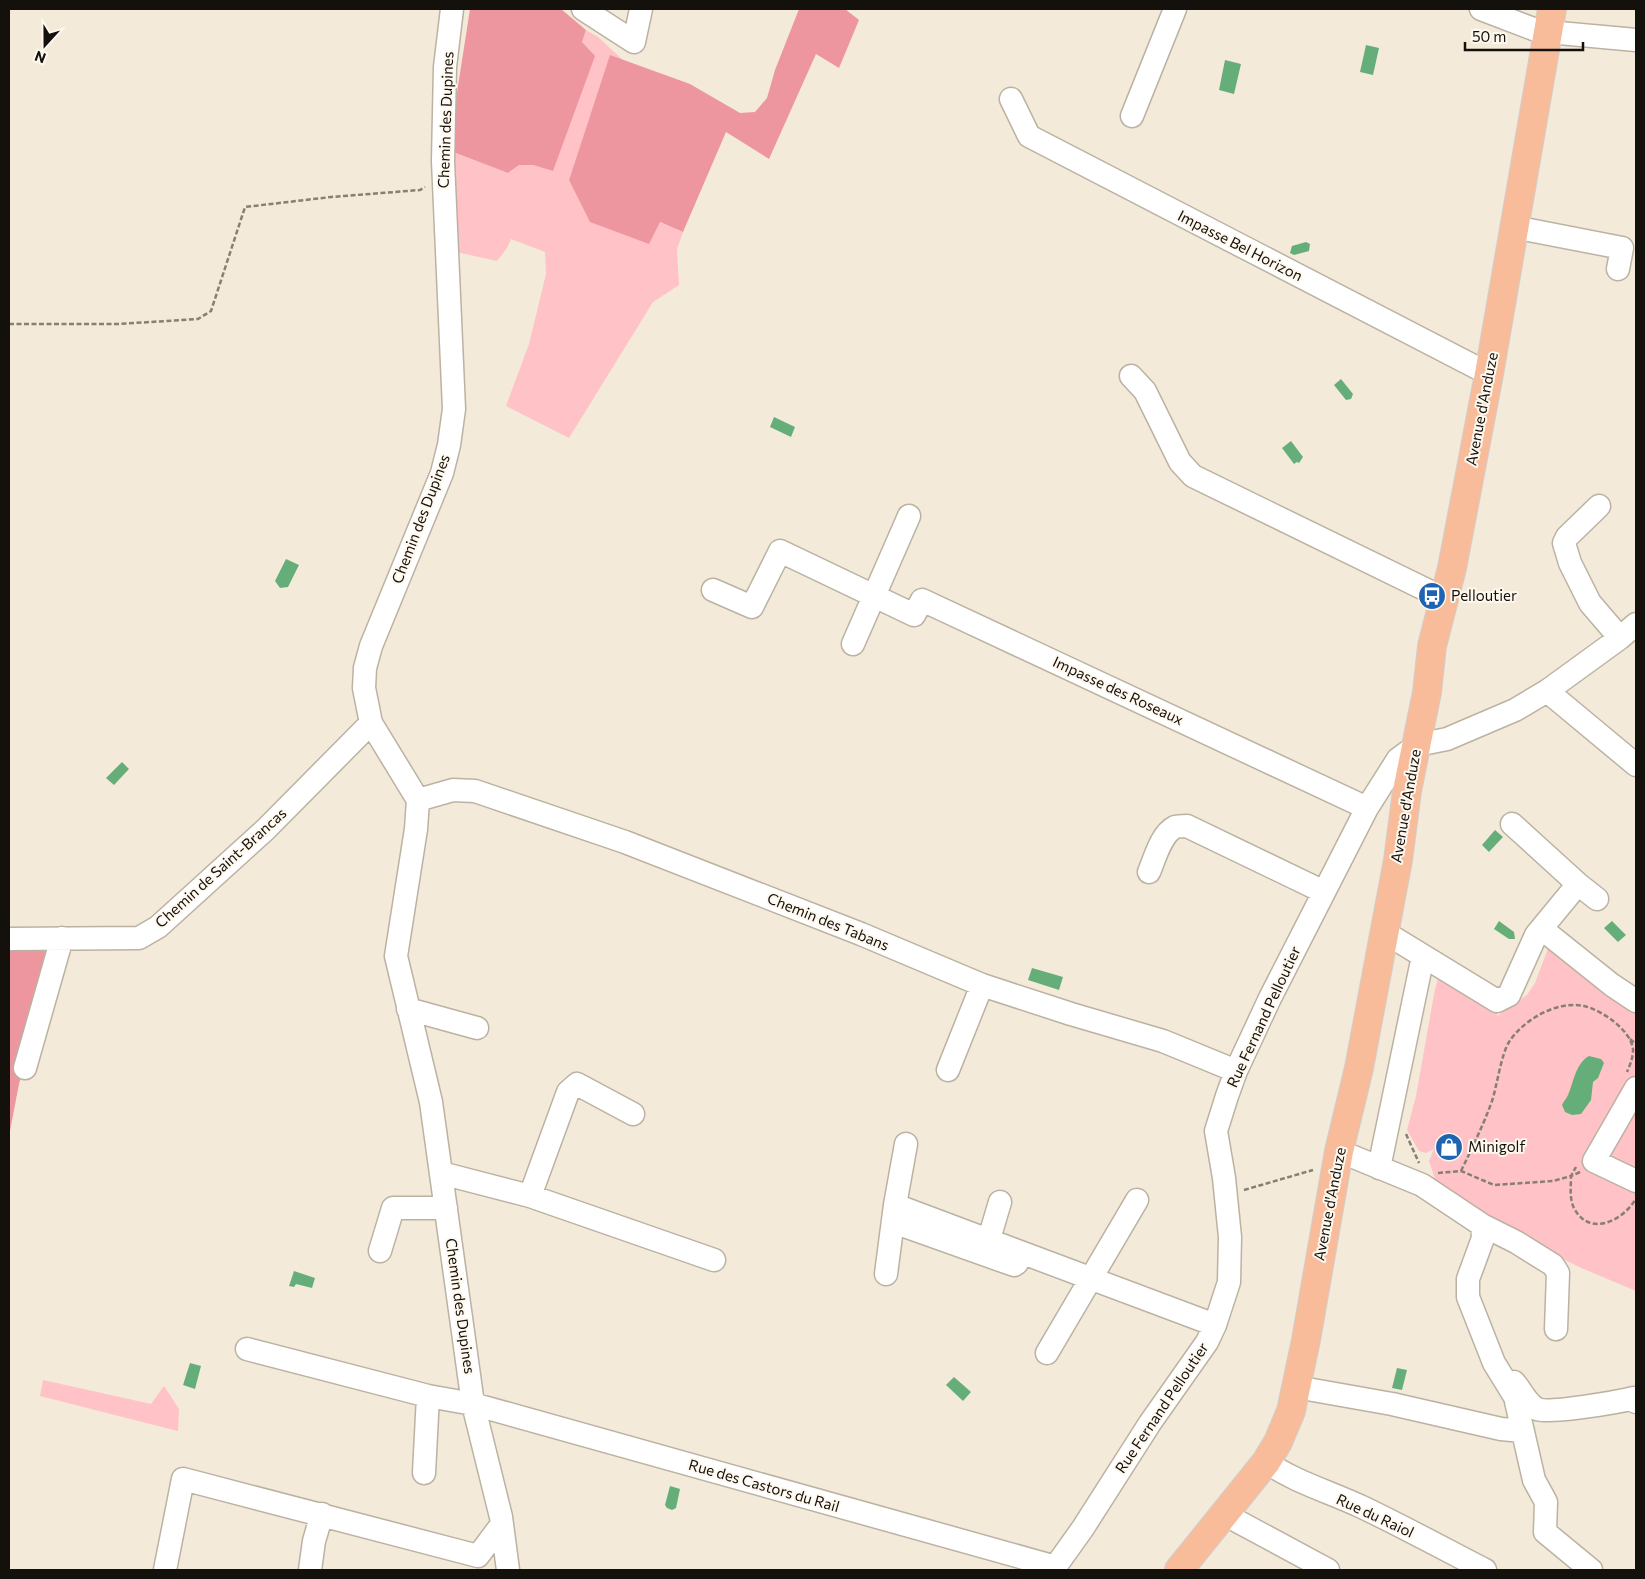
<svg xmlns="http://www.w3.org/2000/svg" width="1645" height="1579" viewBox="0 0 1645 1579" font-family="Commissioner,sans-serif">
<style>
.green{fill:#fec2c7}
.forest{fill:#ee969f}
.water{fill:#65ae79}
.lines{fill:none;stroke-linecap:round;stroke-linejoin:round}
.minor-casing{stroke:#bbb2a2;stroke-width:25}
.major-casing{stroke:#d0cfce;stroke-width:30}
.path{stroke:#867f74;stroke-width:2.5;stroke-dasharray:5 2.5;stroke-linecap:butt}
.minor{stroke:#fff;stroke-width:22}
.major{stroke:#f8bc9b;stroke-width:28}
.labels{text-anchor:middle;stroke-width:4;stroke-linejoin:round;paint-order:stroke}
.street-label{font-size:15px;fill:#14100b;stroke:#fef8ee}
.poi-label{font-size:15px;fill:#14100b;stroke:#fef8ee;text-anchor:start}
</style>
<rect width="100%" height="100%" fill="#f4ead9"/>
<!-- green -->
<path class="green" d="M586,30l12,7 25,23 -13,-4 -41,124 4,6 110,46 -6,17 2,36 -26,17 -84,136 -63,-32 23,-62 17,-70 -1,-22 -34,-13 -4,9 -10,13 -45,-10 -4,-101 60,23 11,-8h14l20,6 29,-129z
M1549,946l87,60v285l-57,-24 -84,-42 -57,-37 -9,-27 5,-12 -8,4 -7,-2 -12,-21 9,-34 19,-107 4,-13 59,36 -1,4 30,-21 8,-12z
M43,1380l108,24 13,-18 15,23 -1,22 -138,-35z"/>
<!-- forest -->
<path class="forest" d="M470,9h91l25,21 -4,12 13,14 -42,115 -20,-6h-14l-11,8 -60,-23z
M799,9h46l14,11 -20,48 -23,-14 -47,105 -43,-27 -43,100 -23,-10 -11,22 -59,-22 -21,-42 41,-125 80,29 50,29 15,-1 12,-14 8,-28z
M9,944h48l-38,140 -10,52z"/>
<!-- water -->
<path class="water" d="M1366,45l13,3 -6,27 -13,-3z
M1225,60l16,4 -7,30 -15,-4z
M1306,242l4,2 -1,7 -15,4 -4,-2 2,-7z
M1341,379l12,15 -2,5 -5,1 -12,-15z
M774,417l21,10 -4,10 -21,-10z
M1291,441l12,16 -4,6 -2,-1 -3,2 -12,-16z
M286,559l13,6 -11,22 -8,1 -5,-7z
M122,762l7,7 -15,16 -8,-7z
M1495,830l8,7 -14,15 -7,-7z
M1499,921l15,11 1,7h-6l-15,-10z
M1612,921l14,14 -8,7 -14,-14z
M1032,968l31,9 -4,13 -31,-10z
M1589,1056l12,3 3,4 -6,15 -5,4 -2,18 -10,14 -9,1 -7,-3 -3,-7c2,-4 4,-6 6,-10 6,-13 7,-31 21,-39z
M294,1271l21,7 -3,10 -16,-4 -2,3 -5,-1z
M190,1363l11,3 -6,23 -12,-4z
M1397,1368l10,2 -5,20 -10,-2z
M954,1377l17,15 -8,9 -17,-16z
M670,1486l10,3 -4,19 -4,2 -5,-2 -2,-3z"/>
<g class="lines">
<!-- minor casing -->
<g class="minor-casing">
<path id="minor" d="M452,9l-7,58 -2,94 11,248 -5,36 -7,28 -71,173 -6,22 -1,20 7,35 47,77 -2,29 -20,127 35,146 42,302 28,113 7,53
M583,9l51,33 7,-33
M1481,9l55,21 12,2 88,8
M1011,99l18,37 460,238
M1132,116l43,-107
M1514,227l108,21 -4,21
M1131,376l14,15 35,71 13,14 252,123
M1599,506l-32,31 -3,6 6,20 20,40 30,35
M713,590l39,17 28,-56 134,64 8,-15 445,208
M853,644l56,-128
M1547,691l89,74
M418,800l35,-10 22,1 150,51 236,92 121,51 89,29 92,27 73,30
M1512,824l66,60 -42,51
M1149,872c6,-14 12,-38 26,-45 3,-1 8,-1 12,-1l137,66
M1578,884l19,15
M1384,932l113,69 12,-6 27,-60 11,-2 65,52 24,16
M9,939l130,-1 19,-11 108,-98 105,-106
M408,1009l69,19
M25,1068l37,-130
M948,1070l34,-85
M1636,1088l-42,73 42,20
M1339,1151l83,34 60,40 1,13 -15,41v18l26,66 21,34 19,83 12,22 -1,30 46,38
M1379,1168l44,-212
M441,1173l89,23 184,64
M530,1196l38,-104 9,-8 56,30
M895,1205l320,120
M893,1222l121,43 3,-2
M1482,1225l34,17 37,23 5,8 -2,56
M989,1239l11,-37
M380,1251l13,-43h53
M886,1274l9,-69 11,-61
M247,1349l181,47 45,8 583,163
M1047,1353l90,-153
M1514,1382c8,9 12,21 23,27 12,5 81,-7 97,-11l2,4
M1296,1387l96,17 109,25 22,2
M1266,1462c29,20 64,30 96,45 42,20 82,42 123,63
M424,1473l4,-77
M1224,1514l104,56
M165,1570l18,-91 295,77 24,-32
M310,1570l4,-29 8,-27
M1053,1570l30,-42 67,-105 57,-81 8,-17 14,-43 1,-45 -6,-59 -8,-47 11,-35 9,-25 34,-73 97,-190 31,-49 19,-14 30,-6 68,-29 32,-19 73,-53 16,-14"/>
</g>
<!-- major casing -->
<g class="major-casing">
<path id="major" d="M1179,1570l87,-108 12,-20 13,-31 15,-71 33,-189 20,-83 39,-208 9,-69 20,-99 5,-46 20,-78 37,-194 63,-365"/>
</g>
<!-- path -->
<path class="path" d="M9,324h109l80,-5 13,-8 34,-104 86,-10 89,-7 5,-3
M1630,1039l6,5
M1406,1134l13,29
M1461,1171c11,-23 22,-45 31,-70 5,-15 9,-46 17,-59 14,-22 48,-42 75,-36 18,4 48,25 49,44 0,8 -3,15 -6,22
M1580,1172l-9,4c0,12 -2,24 4,34 16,27 48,10 60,-10
M1438,1173l23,-2 33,14 59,-4 18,-5 5,-9
M1244,1190l69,-20"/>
<!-- minor -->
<use href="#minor" class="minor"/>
<!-- major -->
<use href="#major" class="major"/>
</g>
<!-- icons -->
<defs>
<g id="bus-disc" transform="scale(1.4375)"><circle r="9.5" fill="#1f63b3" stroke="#fef8ee"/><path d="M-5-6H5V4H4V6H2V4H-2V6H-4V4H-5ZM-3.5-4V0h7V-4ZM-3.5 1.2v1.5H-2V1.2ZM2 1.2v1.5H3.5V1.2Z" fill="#fff"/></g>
<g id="shop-disc" transform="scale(1.4375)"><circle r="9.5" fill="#1f63b3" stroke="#fef8ee"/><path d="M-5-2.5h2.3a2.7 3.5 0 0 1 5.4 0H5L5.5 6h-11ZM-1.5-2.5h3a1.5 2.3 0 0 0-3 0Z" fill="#fff"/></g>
</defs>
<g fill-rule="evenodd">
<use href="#bus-disc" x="1432" y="596"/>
<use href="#shop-disc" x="1449" y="1147"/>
</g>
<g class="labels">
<!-- street labels -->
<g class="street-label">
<text transform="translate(446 120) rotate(-88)" y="5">Chemin des Dupines</text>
<text transform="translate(1240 246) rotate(27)" y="5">Impasse Bel Horizon</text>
<text transform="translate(1482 409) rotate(-79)" y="5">Avenue d'Anduze</text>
<text transform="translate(421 519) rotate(-69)" y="5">Chemin des Dupines</text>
<text transform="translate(1118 691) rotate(25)" y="5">Impasse des Roseaux</text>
<text transform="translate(1406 806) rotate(-80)" y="5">Avenue d'Anduze</text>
<text transform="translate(221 868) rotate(-42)" y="5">Chemin de Saint-Brancas</text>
<text transform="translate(828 922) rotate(22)" y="5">Chemin des Tabans</text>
<text transform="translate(1264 1017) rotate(-65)" y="5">Rue Fernand Pelloutier</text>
<text transform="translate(1330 1204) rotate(-79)" y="5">Avenue d'Anduze</text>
<text transform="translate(460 1306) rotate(82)" y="5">Chemin des Dupines</text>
<text transform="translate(1162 1408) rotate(-56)" y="5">Rue Fernand Pelloutier</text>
<text transform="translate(764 1486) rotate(16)" y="5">Rue des Castors du Rail</text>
<text transform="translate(1375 1516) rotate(25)" y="5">Rue du Raiol</text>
</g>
<!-- poi labels -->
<g class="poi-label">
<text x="1451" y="601">Pelloutier</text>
<text x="1468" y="1152">Minigolf</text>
</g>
</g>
<!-- border -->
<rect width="1645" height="1579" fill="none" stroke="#14100b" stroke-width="20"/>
<!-- north arrow -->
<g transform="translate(45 45) rotate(201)" stroke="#fef8ee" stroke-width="4" paint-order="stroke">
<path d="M0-4L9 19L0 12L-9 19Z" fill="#14100b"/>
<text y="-8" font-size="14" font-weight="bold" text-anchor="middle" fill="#14100b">N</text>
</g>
<!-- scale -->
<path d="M1465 42v8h118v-8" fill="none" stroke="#14100b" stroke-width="2.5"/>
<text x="1472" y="42" font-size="15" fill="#14100b" stroke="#fef8ee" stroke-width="4" paint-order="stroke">50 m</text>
</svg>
